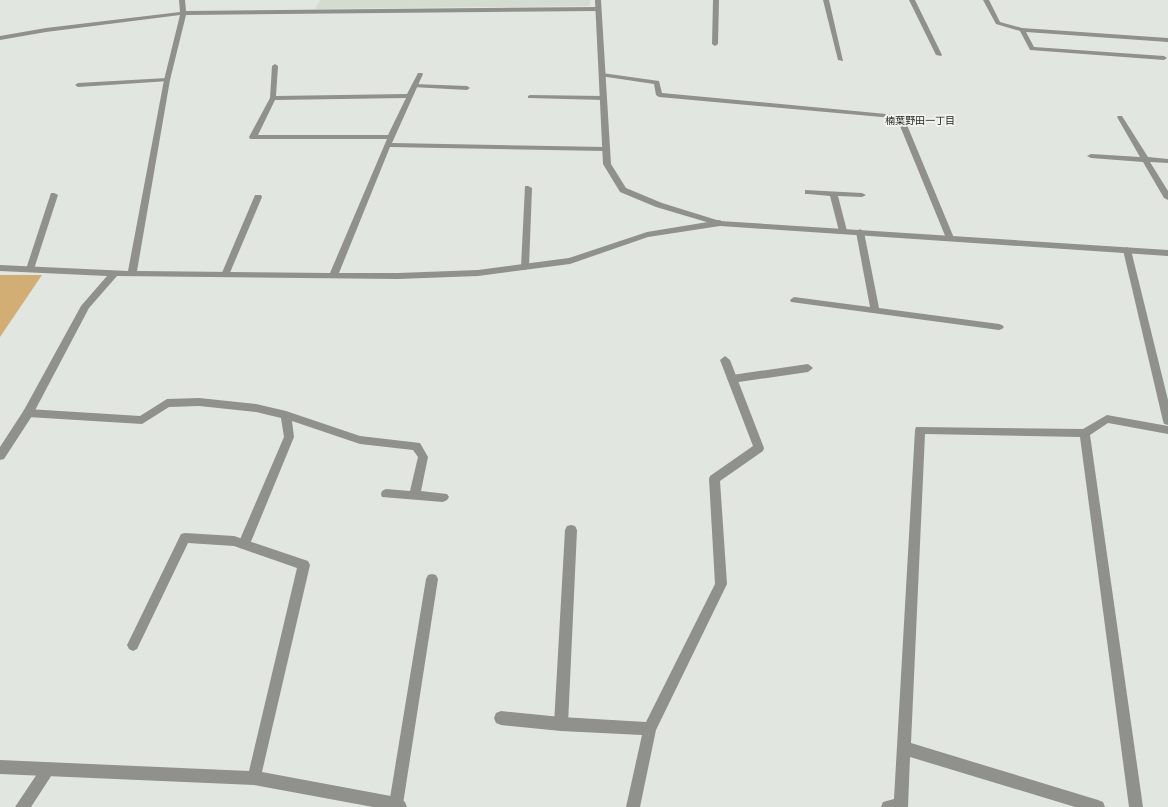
<svg xmlns="http://www.w3.org/2000/svg" width="1168" height="807" viewBox="0 0 1168 807" font-family="'Playfair Display','Noto Sans JP',serif">
<style>
.built{fill:#d4dbcf}
.green{fill:#d3ae74}
.lines{fill:none;stroke-linecap:round;stroke-linejoin:round}
.service{fill:#90908d;fill-rule:evenodd}
.minor{fill:#90908d;fill-rule:evenodd}
.tertiary{fill:#90908d;fill-rule:evenodd}
.labels{text-anchor:middle;stroke-width:4;stroke-linejoin:round;paint-order:stroke}
.far-neighbourhood-label{font-size:10px;fill:#272826;stroke:#f0f3ed}
</style>
<rect width="100%" height="100%" fill="#e2e6e0"/>
<!-- built -->
<path class="built" d="M320,0h270v6l-275,3z"/>
<!-- green -->
<path class="green" d="M0,275h42l-42,62z"/>
<g class="lines">
<!-- service -->
<path class="service" d="M713,0h6l-1,44 -3,2 -3,-2z
M823,0h6l14,61 -5,-1z
M909,0h6l27,55 -1,1 -5,-1z
M983,0h6l11,22 22,6 146,10v4l-142,-10 8,15 130,9 3,2 -3,2 -134,-10 -10,-19 -24,-7z
M602,73l57,8 3,12 235,22 10,10 47,113 -4,3 -4,-3 -46,-112 -7,-8 -234,-21 -3,-2 -2,-11 -54,-8v-2z
M167,78l2,1v2l-91,6 -3,-2 3,-2z
M414,84l53,2 3,2 -3,2 -55,-3 -1,-1z
M530,95l73,1 3,2 -3,2 -75,-2v-2z
M1118,116h4l26,41 20,2v4l-18,-1 18,29v9l-4,-2 -21,-36 -52,-4 -4,-2 4,-2 49,3 -23,-40z
M525,186h3l4,2 -3,79 -4,3 -4,-3z
M805,190l57,3 4,2 -4,2 -24,-1 9,35 -4,3 -4,-3 -9,-35 -22,-2h-3z
M51,193h3l4,2 -24,74 -1,2h-6l-1,-2z
M255,195h6l1,2 -33,78 -1,2h-6l-1,-2z
M808,364l5,4 -5,4 -76,11 -5,-4 5,-4z
M199,398l57,6 30,7 74,25 60,7 8,14 -7,34 26,3 2,3 -2,3 -4,2 -61,-5 -1,-3 1,-3 4,-2 24,2 8,-34 -5,-7 -53,-6 -68,-23 2,16 -44,107 -2,4 -4,1 -4,-1 -2,-4 46,-107 -3,-19 -25,-6 -57,-6 -30,1 -27,17 -114,-7 -4,-1 -1,-3 1,-3 4,-1 112,7 27,-17z
M571,525l4,1 2,4 -9,194 -2,5 -5,2 -5,-2 -2,-5 11,-194 2,-4z
M432,574l4,1 2,4 -35,225 -1,3h-12l-1,-3 37,-225 2,-4z
M48,763l5,2 2,5 -24,37h-16l28,-42z"/>
<!-- minor -->
<path class="minor" d="M179,0h6l1,11 412,-4 3,2 -3,2 -412,4 -16,65 -33,191 193,2 57,-134h-137l-1,-2 21,-39 2,-32 3,-2 3,2 -2,30 131,-2 11,-21h4l1,1 -31,69 213,4 4,2 -4,2 -215,-4 -51,126h59l80,-3 91,-12 78,-26 73,-12 4,3 -4,3 -72,11 -78,27 -92,12 -80,3 -281,-3 -28,32 -57,108 -28,43 -4,1v-13l24,-37 57,-104 26,-30 -107,-5v-6l128,6 36,-191 16,-65 -134,17 -46,8v-4l46,-8 134,-16zM406,98l-18,37h-130l17,-35z
M860,229l4,3 15,76 120,16 3,1 2,2 -2,2 -3,1 -208,-28 -1,-2 4,-3 76,10 -14,-75z
M1127,247l4,3 37,150v25l-4,-1 -1,-3 -40,-171z
M725,356l5,4 34,88 -1,3 -43,30 7,103 -71,146 -16,77h-14l16,-72 -81,-4 -60,-6 -5,-2 -2,-5 2,-5 5,-2 60,6 85,5 69,-138 -6,-105 1,-3 43,-30 -33,-86z
M1107,415l61,11v8l-60,-11 -18,12 53,372h-14l-49,-370 -155,-3 -14,309 187,57 5,2 2,5h-30l-165,-50 -2,50h-27l2,-5 11,-3 21,-369 1,-3 167,2z
M185,533l49,3 74,25 2,4 -48,207 134,25 9,5 2,5h-34l-119,-22 -254,-11v-14l249,11 48,-203 -63,-22 -46,-3 -51,106 -4,2 -4,-2 -2,-4 2,-4 52,-107z"/>
<!-- tertiary -->
<path class="tertiary" d="M595,0h6l10,164 15,24 36,15 58,18 448,29v6l-448,-30 -64,-19 -36,-15 -17,-28z"/>
</g>
<g class="labels">
<!-- far-neighbourhood labels -->
<g class="far-neighbourhood-label">
<text x="920" y="124">楠葉野田一丁目</text>
</g>
</g>
</svg>
